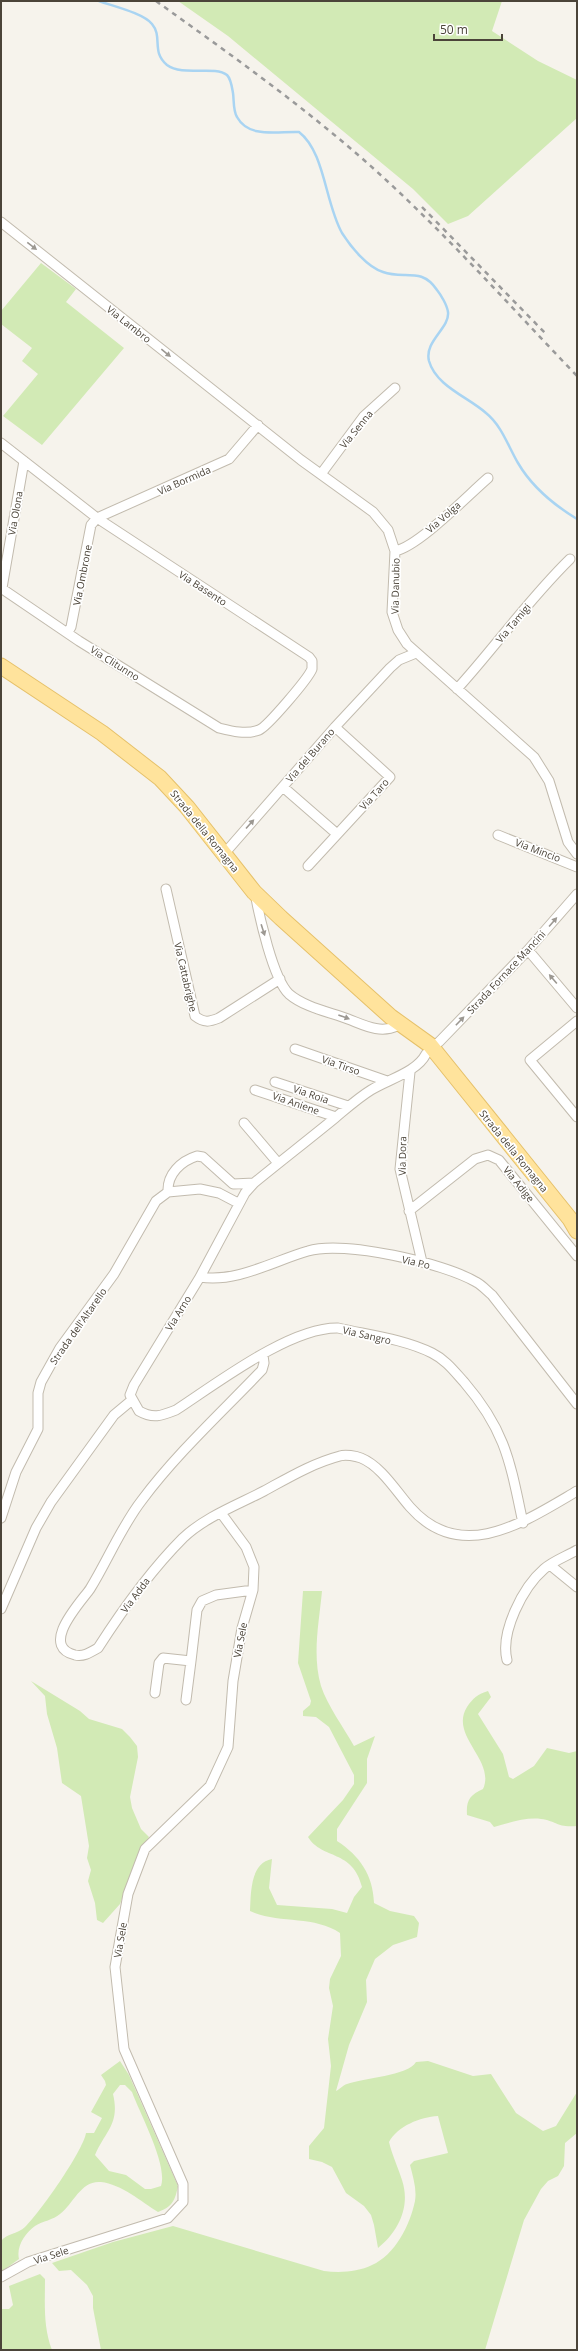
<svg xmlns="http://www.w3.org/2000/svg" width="578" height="2351" viewBox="0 0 578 2351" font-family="'Open Sans',sans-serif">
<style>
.green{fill:#d2eab5;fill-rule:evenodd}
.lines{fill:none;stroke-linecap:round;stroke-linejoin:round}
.stream{stroke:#a9d4f2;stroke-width:2.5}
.street-casing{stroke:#c2bbae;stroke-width:11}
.primary-casing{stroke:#e6c16a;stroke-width:17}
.street{stroke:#fff;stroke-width:9}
.primary{stroke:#ffe39c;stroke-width:15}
.rail{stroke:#9a9a9a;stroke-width:2.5;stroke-dasharray:5 5;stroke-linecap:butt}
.oneway{fill:#9c9892}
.labels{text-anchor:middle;stroke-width:3.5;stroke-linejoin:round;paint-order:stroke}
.street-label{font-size:10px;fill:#4b4439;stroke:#fff}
</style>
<rect width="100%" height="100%" fill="#f6f3ec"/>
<!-- green -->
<path class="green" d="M178,1h324l-10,30 46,30 39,19v38l-109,98 -20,8 -35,-35 -185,-153z
M41,263l35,26 -10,13 58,46 -82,97 -39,-29 35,-42 -16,-13 10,-13 -31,-24v-13z
M303,1591h19c-3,32 -10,64 -1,95 6,19 23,42 33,60l21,-10 -8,23v24l-30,46v12c23,15 36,34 37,62l16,8 24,5 5,7 -2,14 -24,8 -18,14 -9,21 1,22 -18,43 -13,46c4,-2 7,-6 11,-7 16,-6 61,-8 69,-22l12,-1 45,15 18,-2 25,39 27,18 13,-5 21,-34v41l-12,10 -1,23 -6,10 -10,5 -7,8 -17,31 -39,130h-384l-8,-42v-12l-6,-11 -16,-15 -12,1 -7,-8 61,-21 60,-16 151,45c16,2 34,1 48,-6 23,-10 38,-40 43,-64 2,-12 -2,-24 -5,-36l4,-4 34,-8 -10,-37c-18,1 -40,10 -49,26 3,13 9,25 13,38 9,27 -4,52 -24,68l-4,-23 -3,-10 -7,-9 -18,-13 -14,-26 -10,-5 -13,-3v-13l15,-18 7,-62 -3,-27 5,-33 -4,-18 1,-9 11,-23 -1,-23c-26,-18 -62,-9 -90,-22 1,-18 0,-48 22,-52l-3,29 8,17 55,4 15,4 7,-16 8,-10c-9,-38 -40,-27 -54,-50l35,-37 11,-16v-9l-25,-48 -13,-10 -13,-1v-5l7,-6 1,-4 -13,-38z
M31,1681l49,30 9,8 33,10 8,8 7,9 1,11 -8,40 2,11 9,21 8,8 -10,15 -19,52 -17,19 -6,-3 -2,-17 -7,-22 3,-11 -4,-12 2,-12 -8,-50 -19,-13 -5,-35 -10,-34 -2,-18z
M488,1691l3,6 -13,17 25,40 6,23 4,2 21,-13 13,-18 22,5 8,-2v75c-20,2 -20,-5 -36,-7 -15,-2 -33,4 -47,8l-4,-5 -23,-7c-1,-15 3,-20 16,-26 13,-29 -34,-53 -16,-82 6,-9 11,-13 21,-16z
M120,2061l9,14 49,111c-3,15 -6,21 -20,26 -16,-10 -37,-28 -57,-30 -20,-2 -27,21 -41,32 -7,6 -17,7 -25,12 -10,7 -19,21 -16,33l-18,13v-31c6,-8 17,-7 24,-14 14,-13 58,-76 61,-94h8l8,-15 -11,-6 15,-27 -1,-4 -4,-6zM120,2085h5l7,7c8,22 36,73 29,94l-10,3h-6l-19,-14 -17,-4 -14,-16c11,-25 25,-31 18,-61z
M40,2274l5,5c0,24 -2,48 7,71h-51v-41h8l4,-4 -4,-19z"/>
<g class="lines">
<!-- stream -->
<path class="stream" d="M99,1c13,5 44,12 53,23 11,13 -1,28 15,41 16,12 47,0 60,10 4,4 5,12 6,18 1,6 0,18 4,24 12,22 42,14 62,15 26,20 26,71 43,101 9,14 25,34 41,39 21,8 38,-6 54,18 4,5 10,15 11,22 2,16 -24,29 -19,49 7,25 39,36 57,52 16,13 22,33 32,50 14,24 36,42 59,56"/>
<!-- street casing -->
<g class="street-casing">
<path id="street" d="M1,222l300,238 72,52 15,18 7,21 -3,61 6,18 9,14 127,113 15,24 19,61 9,12
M1,443l96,75 212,139 3,4v8c-4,10 -45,58 -53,61 -13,5 -28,1 -40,-2l-140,-87 -78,-53
M321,474l43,-58 31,-28
M395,551c24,-5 72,-55 93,-73
M2,588l22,-127
M68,632l3,-5 20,-102 6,-7 132,-59 29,-34
M457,689c39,-43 72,-90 113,-130
M283,787l54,47
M498,835l79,32
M224,854l111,-127 55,-59 9,-8 17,-7
M308,866l82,-89 -55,-50
M166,889l29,127c9,7 14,6 24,2l61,-39
M255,893c4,22 18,86 34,101 15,13 40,18 59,25 16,6 32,15 49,7
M528,950l49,58
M577,1021l-47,39 47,57
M431,1048l8,-6 89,-92 49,-56
M295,1049l92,32
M426,1054c-9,18 -37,25 -55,36 -13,8 -24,18 -36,28 -27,22 -54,43 -81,65l-9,10 -45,84 -66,108 -4,10 9,16c14,8 22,5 37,-1 40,-26 114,-83 162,-82 31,7 66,11 94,25 14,7 22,18 32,29 42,49 46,80 59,141
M410,1072l-10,97 22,93
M275,1082l73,24
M255,1090l81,27
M244,1123l34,40
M168,1192c-1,-18 13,-31 29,-36l6,1 30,27 21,-1
M409,1211l66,-52 13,-4 11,5 78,96
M200,1277c37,6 73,-16 108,-26 35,-11 136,12 168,31 6,3 11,9 16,13l85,109
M263,1355l1,8 -2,7c-40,42 -85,83 -120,130 -21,27 -34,60 -52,89 -10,14 -51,57 -15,66 9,2 16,-3 23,-7 25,-39 52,-77 85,-110 22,-21 54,-33 81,-47 24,-13 49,-28 76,-35 5,-2 16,0 21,2 20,8 35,33 49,49 51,58 114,15 167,-16
M1,1518l15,-46 22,-43v-36l3,-11 19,-34 54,-74 42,-73 12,-9 32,-3 19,4 19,10
M550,1565l27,22
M1,1609l35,-81 15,-26 63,-87 18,-15
M507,1660c-7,-28 16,-73 37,-91 9,-8 23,-13 33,-19
M155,1693l4,-30 4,-5 28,3 6,-51 5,-9 14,-6 37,-5
M186,1700l5,-39
M1,2277l27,-15 140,-44 15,-16v-18l-59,-135 -9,-82 13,-73 17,-45 65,-63 18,-39 5,-66 9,-53 11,-38 1,-23 -8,-20 -25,-34"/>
</g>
<!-- primary casing -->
<g class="primary-casing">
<path id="primary" d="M1,666l101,67 58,45 27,29 67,85 27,26 110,99 39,28 140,174 7,12"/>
</g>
<!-- street -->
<use href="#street" class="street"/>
<!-- primary -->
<use href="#primary" class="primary"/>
<!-- rail -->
<path class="rail" d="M156,1c71,51 143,102 209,160 75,66 142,142 212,215
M422,207l124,127"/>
</g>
<!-- one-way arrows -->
<defs><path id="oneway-solid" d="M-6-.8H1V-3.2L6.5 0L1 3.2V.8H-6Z"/></defs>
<g class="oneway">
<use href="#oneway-solid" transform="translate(32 246) rotate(38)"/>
<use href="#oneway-solid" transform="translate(166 353) rotate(39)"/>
<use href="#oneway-solid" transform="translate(250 824) rotate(-48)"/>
<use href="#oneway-solid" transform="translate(553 922) rotate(-49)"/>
<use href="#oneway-solid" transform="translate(263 930) rotate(72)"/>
<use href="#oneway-solid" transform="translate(553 979) rotate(-130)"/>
<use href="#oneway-solid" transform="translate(344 1017) rotate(20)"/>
<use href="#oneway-solid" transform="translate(460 1021) rotate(-46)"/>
</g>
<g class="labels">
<!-- street labels -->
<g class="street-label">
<text transform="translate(129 324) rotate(38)" y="4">Via Lambro</text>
<text transform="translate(356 429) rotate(-51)" y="4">Via Senna</text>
<text transform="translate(184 480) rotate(-24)" y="4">Via Bormida</text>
<text transform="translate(15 513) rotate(-80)" y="4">Via Olona</text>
<text transform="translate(443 517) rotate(-41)" y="4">Via Volga</text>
<text transform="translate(82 575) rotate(-79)" y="4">Via Ombrone</text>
<text transform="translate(395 586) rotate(-89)" y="4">Via Danubio</text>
<text transform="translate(203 588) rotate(33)" y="4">Via Basento</text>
<text transform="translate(513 623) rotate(-50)" y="4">Via Tamigi</text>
<text transform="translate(115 663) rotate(32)" y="4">Via Clitunno</text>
<text transform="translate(310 755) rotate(-49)" y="4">Via del Burano</text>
<text transform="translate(374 794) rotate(-48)" y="4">Via Taro</text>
<text transform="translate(205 831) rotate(51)" y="4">Strada della Romagna</text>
<text transform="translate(538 850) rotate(21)" y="4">Via Mincio</text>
<text transform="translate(506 972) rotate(-47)" y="4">Strada Fornace Mancini</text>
<text transform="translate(186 977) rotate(77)" y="4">Via Cattabrighe</text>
<text transform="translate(341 1065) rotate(19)" y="4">Via Tirso</text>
<text transform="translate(311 1094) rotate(19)" y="4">Via Roia</text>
<text transform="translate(296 1103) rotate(19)" y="4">Via Aniene</text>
<text transform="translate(514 1151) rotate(51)" y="4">Strada della Romagna</text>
<text transform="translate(402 1156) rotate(-89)" y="4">Via Dora</text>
<text transform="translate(519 1184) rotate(51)" y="4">Via Adige</text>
<text transform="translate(416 1262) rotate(13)" y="4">Via Po</text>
<text transform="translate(178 1313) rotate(-58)" y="4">Via Arno</text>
<text transform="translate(78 1326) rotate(-55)" y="4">Strada dell'Altarello</text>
<text transform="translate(367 1335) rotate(13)" y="4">Via Sangro</text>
<text transform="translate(135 1595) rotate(-53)" y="4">Via Adda</text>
<text transform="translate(240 1640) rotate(-79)" y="4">Via Sele</text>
<text transform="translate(120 1940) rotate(-80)" y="4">Via Sele</text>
<text transform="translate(51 2255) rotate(-18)" y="4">Via Sele</text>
</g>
</g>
<!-- border -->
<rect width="578" height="2351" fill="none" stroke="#4b4439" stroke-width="4"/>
<!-- scale -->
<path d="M434 34v6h68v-6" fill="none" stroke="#4b4439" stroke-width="2"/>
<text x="440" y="34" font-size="12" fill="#4b4439" stroke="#ffffff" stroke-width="3" paint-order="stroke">50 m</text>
</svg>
